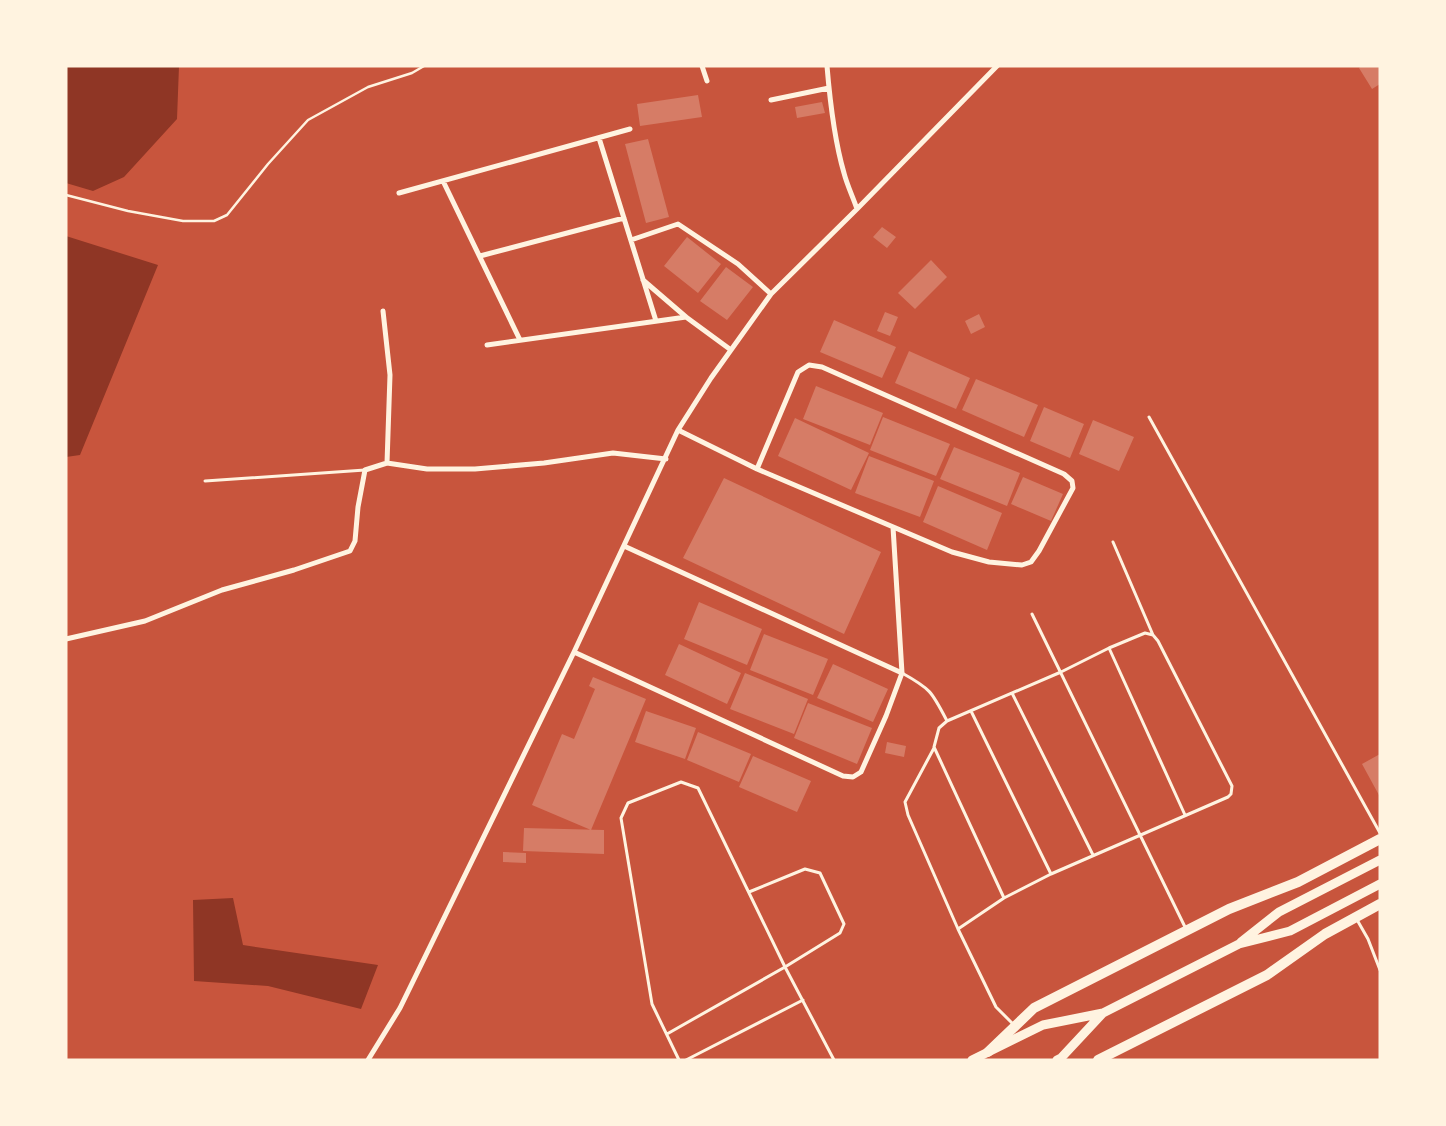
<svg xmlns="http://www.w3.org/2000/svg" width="1446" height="1126" viewBox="0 0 1446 1126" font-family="Jost,sans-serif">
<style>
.water{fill:#8f3625}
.building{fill:#d67c66}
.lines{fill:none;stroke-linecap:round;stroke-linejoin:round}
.path{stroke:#fff3e0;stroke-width:2.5}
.service{stroke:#fff3e0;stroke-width:3}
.minor{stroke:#fff3e0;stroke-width:5}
.primary{stroke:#fff3e0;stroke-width:9}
.trunk{stroke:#fff3e0;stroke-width:10}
</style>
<rect width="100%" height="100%" fill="#c8553d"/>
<!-- water -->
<path class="water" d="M66,66h113l-2,53 -53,58 -31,14 -27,-8z
M66,236l92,29 -78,190 -14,2z
M233,898l10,47 135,20 -17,44 -93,-23 -74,-5 -1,-81z"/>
<!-- building -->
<path class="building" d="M1361,66h19v18l-8,5 -13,-21z
M698,95l4,22 -62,9 -3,-22z
M822,102l3,11 -28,5 -2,-11z
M648,139l21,78 -23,6 -21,-79z
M882,227l14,10 -9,11 -14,-11z
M687,237l34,27 -23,29 -34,-27z
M931,260l16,17 -32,32 -17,-16z
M726,267l27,20 -26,33 -27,-19z
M885,312l13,5 -8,19 -13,-5z
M979,314l6,13 -14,7 -6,-13z
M834,320l62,27 -14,31 -62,-26z
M909,351l61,27 -14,31 -61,-26z
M976,379l62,26 -14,32 -62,-27z
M816,386l67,27 -13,32 -67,-26z
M1044,407l40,17 -14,34 -40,-17z
M883,417l67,27 -14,32 -66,-26z
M795,418l74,35 -18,37 -73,-34z
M1093,420l41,17 -15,34 -40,-17z
M954,447l66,26 -13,33 -67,-27z
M869,456l65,25 -14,36 -65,-24z
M1023,477l40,17 -12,27 -40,-17z
M724,478l157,74 -37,82 -161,-76z
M938,486l64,27 -15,37 -64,-28z
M699,602l63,27 -15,36 -63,-26z
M764,634l64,25 -15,36 -63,-25z
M679,644l62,29 -14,31 -62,-29z
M833,664l55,25 -15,33 -56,-24z
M745,673l63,26 -14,35 -64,-25z
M593,677l53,22 -55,131 -59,-25 30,-71 12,5 21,-50 -6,-3z
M808,703l64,25 -15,36 -63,-26z
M646,711l50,17 -11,31 -50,-17z
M698,732l53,22 -12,28 -52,-22z
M887,742l19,4 -2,11 -19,-4z
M1380,754v43l-18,-33z
M753,756l58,25 -14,31 -58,-25z
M524,828l80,2v24l-81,-3z
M503,852l23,1v10l-23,-1z"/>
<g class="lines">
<!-- path -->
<path class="path" d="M66,195l62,16 55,10h31l13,-6 41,-51 40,-44 60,-33 44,-14 12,-7"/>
<!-- service -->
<path class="service" d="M1149,417l231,416
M205,481l160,-11
M1113,542l40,93
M1032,614l154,315
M1109,648l76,167
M902,673c29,16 30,19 45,48
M1012,693l81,162
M971,711l80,163
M934,748l-29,54 3,13 50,114 38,78 18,18
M1356,918l12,21 12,31
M958,929l46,-31 47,-24 177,-77 3,-3 1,-8 -74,-145 -5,-6 -8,-2 -36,15 -48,24 -114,49 -8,7 -5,19 70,151
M667,1034l118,-67 55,-34 4,-9 -24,-51 -15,-4 -56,23
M679,1060l-27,-56 -31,-186 7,-15 53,-21 17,6 87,179 49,93
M686,1060l117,-60"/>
<!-- minor -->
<path class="minor" d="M702,66l5,15
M827,66c3,36 7,73 17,107 3,12 9,24 13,36
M771,100l58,-12
M599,138l57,183
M443,181l77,159
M399,193l231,-64
M631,240l47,-16 60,40 33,30
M480,256l144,-38
M643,280l43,37
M383,311l7,64 -3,88
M487,345l199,-28 45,33
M678,430l79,39 195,83 37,10 33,3 9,-3 8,-11 34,-63 -1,-7 -8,-7 -242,-107 -13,-2 -11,7 -41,97
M624,546l278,127
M66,639l79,-18 77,-31 72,-20 56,-19 5,-10 3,-34 7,-37 22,-7 40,6h48l69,-6 69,-10 53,6
M574,652l269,124 10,1 8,-5 25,-56 16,-43 -9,-146
M368,1060l32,-52 174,-356 104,-222 33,-52 60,-84 86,-85 140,-143"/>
<!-- primary -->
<path class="primary" d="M1241,942l38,-30 101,-52
M972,1060l71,-35 60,-12 136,-69 51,-13 90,-47
M1057,1060l4,-2 42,-45"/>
<!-- trunk -->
<path class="trunk" d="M988,1052l46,-44 195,-99 69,-27 82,-43
M1098,1060l169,-85 58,-41 55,-30"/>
</g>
<!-- border -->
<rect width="1446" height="1126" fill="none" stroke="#fff3e0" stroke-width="135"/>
</svg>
